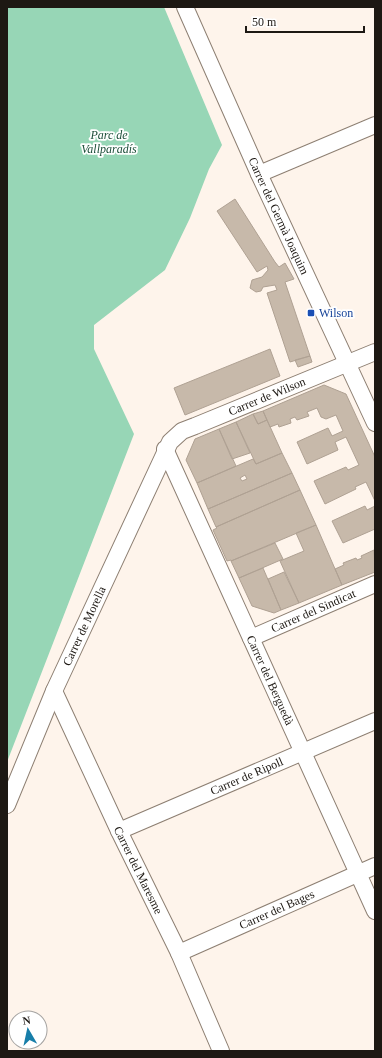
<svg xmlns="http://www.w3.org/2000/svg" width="382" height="1058" viewBox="0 0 382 1058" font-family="'Times New Roman',serif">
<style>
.green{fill:#97d6b6}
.building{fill:#c7b9aa;stroke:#afa193;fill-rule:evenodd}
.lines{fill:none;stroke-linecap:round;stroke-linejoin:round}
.minor-casing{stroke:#8d7f72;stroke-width:18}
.minor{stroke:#fff;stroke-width:16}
.transit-dot{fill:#1a4fb4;stroke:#fff;stroke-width:1.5}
.labels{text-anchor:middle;stroke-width:3.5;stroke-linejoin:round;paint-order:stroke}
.park-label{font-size:12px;font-style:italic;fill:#1c4f39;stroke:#fff}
.street-label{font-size:12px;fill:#1d1813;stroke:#fff}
.transit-label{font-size:12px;fill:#164399;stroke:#fff;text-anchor:start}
</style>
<rect width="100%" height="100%" fill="#fef4eb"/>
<!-- green -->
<path class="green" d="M7,7h157l58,138 -13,24 -19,49 -25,52 -71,55v24l40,85 -127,328z"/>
<!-- building -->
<path class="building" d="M235,199l40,63 4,5 6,-4 9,16 -9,3 25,74 -20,6 -23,-69 10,-3 -2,-5 -12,2 -2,4 -5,1 -6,-4 2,-8 10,-3 6,-7 -1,-4 -10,6 -40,-61z
M270,349l10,27 -95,39 -11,-27z
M310,356l2,6 -14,5 -3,-7z
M324,385l22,9 29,63v44l-9,-19 -11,5 1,2 -31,15 -11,-23 32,-14 2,3 11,-5 -13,-28 -11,5 3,8 -31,14 -10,-22 31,-14 4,8 11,-5 -7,-16 -10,4 -5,-2 -4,-9 -10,4 2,4 -12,4 -2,-3 -5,2 1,4 -12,4 -1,-3 -8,3 -7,-16z
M263,411l4,9 -9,4 -5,-10z
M253,414l5,10 9,-4 15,33 -26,11 -20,-42z
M236,422l14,31 -18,6 -13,-30z
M219,429l17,37 -39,17 -11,-23 9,-21z
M282,453l10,20 -84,36 -11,-26 56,-24 3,5zM245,475l2,4 -5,2 -2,-3z
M292,473l8,17 -84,37 -8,-18z
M300,490l16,35 -85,36v-1l-4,1 -14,-31 4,-2 -1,-1z
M365,506l2,4 8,-4v23l-32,14 -11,-22z
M316,525l26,60 -43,18 -19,-42 24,-10 -8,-18z
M275,543l8,16 -44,19 -8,-17z
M374,550l1,22 -33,13 -7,-16 9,-4 -1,-2 13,-5 1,2 5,-2 -1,-2z
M263,568l18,42 -7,3 -22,-7 -13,-28z
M284,572l15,31 -18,7 -13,-31z"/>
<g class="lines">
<!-- minor casing -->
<g class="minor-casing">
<g id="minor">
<path id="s1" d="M185,7l74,167 116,249"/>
<path d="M259,174l116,-49"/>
<path id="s2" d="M165,449l210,462"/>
<path id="s3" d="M251,638l124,-54"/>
<path id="s4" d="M54,691l65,140 60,122 42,98"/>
<path id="s5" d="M7,805l47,-114 116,-249 12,-11 13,-5 180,-74"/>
<path id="s6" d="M119,831l256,-110"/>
<path id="s7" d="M179,953l196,-87"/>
</g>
</g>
<!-- minor -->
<use href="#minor" class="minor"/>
</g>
<!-- markers -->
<rect class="transit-dot" x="307" y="309" width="8" height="8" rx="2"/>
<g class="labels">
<!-- park labels -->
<g class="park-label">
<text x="109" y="139">Parc de<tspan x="109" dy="14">Vallparadís</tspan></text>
</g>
<!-- street labels -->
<g class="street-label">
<text dy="4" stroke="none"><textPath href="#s1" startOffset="229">Carrer del Germà Joaquim</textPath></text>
<text dy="4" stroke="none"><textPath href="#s5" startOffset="506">Carrer de Wilson</textPath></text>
<text dy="4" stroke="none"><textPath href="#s3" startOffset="68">Carrer del Sindicat</textPath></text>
<text dy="4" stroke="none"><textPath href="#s5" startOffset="195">Carrer de Morella</textPath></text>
<text dy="4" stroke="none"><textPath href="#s2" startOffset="254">Carrer del Berguedà</textPath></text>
<text dy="4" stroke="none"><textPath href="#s6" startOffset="139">Carrer de Ripoll</textPath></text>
<text dy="4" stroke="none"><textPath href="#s4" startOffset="198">Carrer del Maresme</textPath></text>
<text dy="4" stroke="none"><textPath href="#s7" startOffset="107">Carrer del Bages</textPath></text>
</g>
<!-- transit labels -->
<g class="transit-label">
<text x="319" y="317">Wilson</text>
</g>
</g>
<!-- border -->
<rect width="382" height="1058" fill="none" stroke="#1d1813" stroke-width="16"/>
<!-- north arrow -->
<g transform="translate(28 1030) rotate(351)"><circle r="19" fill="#ffffff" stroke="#a5a3a1"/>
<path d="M0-3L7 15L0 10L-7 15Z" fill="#177ea9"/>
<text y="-6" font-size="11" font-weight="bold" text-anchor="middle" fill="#1d1813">N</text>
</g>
<!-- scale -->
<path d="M246 26v6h118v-6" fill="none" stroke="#1d1813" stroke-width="2"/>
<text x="252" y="26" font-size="12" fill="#1d1813" stroke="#ffffff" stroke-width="3" paint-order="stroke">50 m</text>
</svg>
